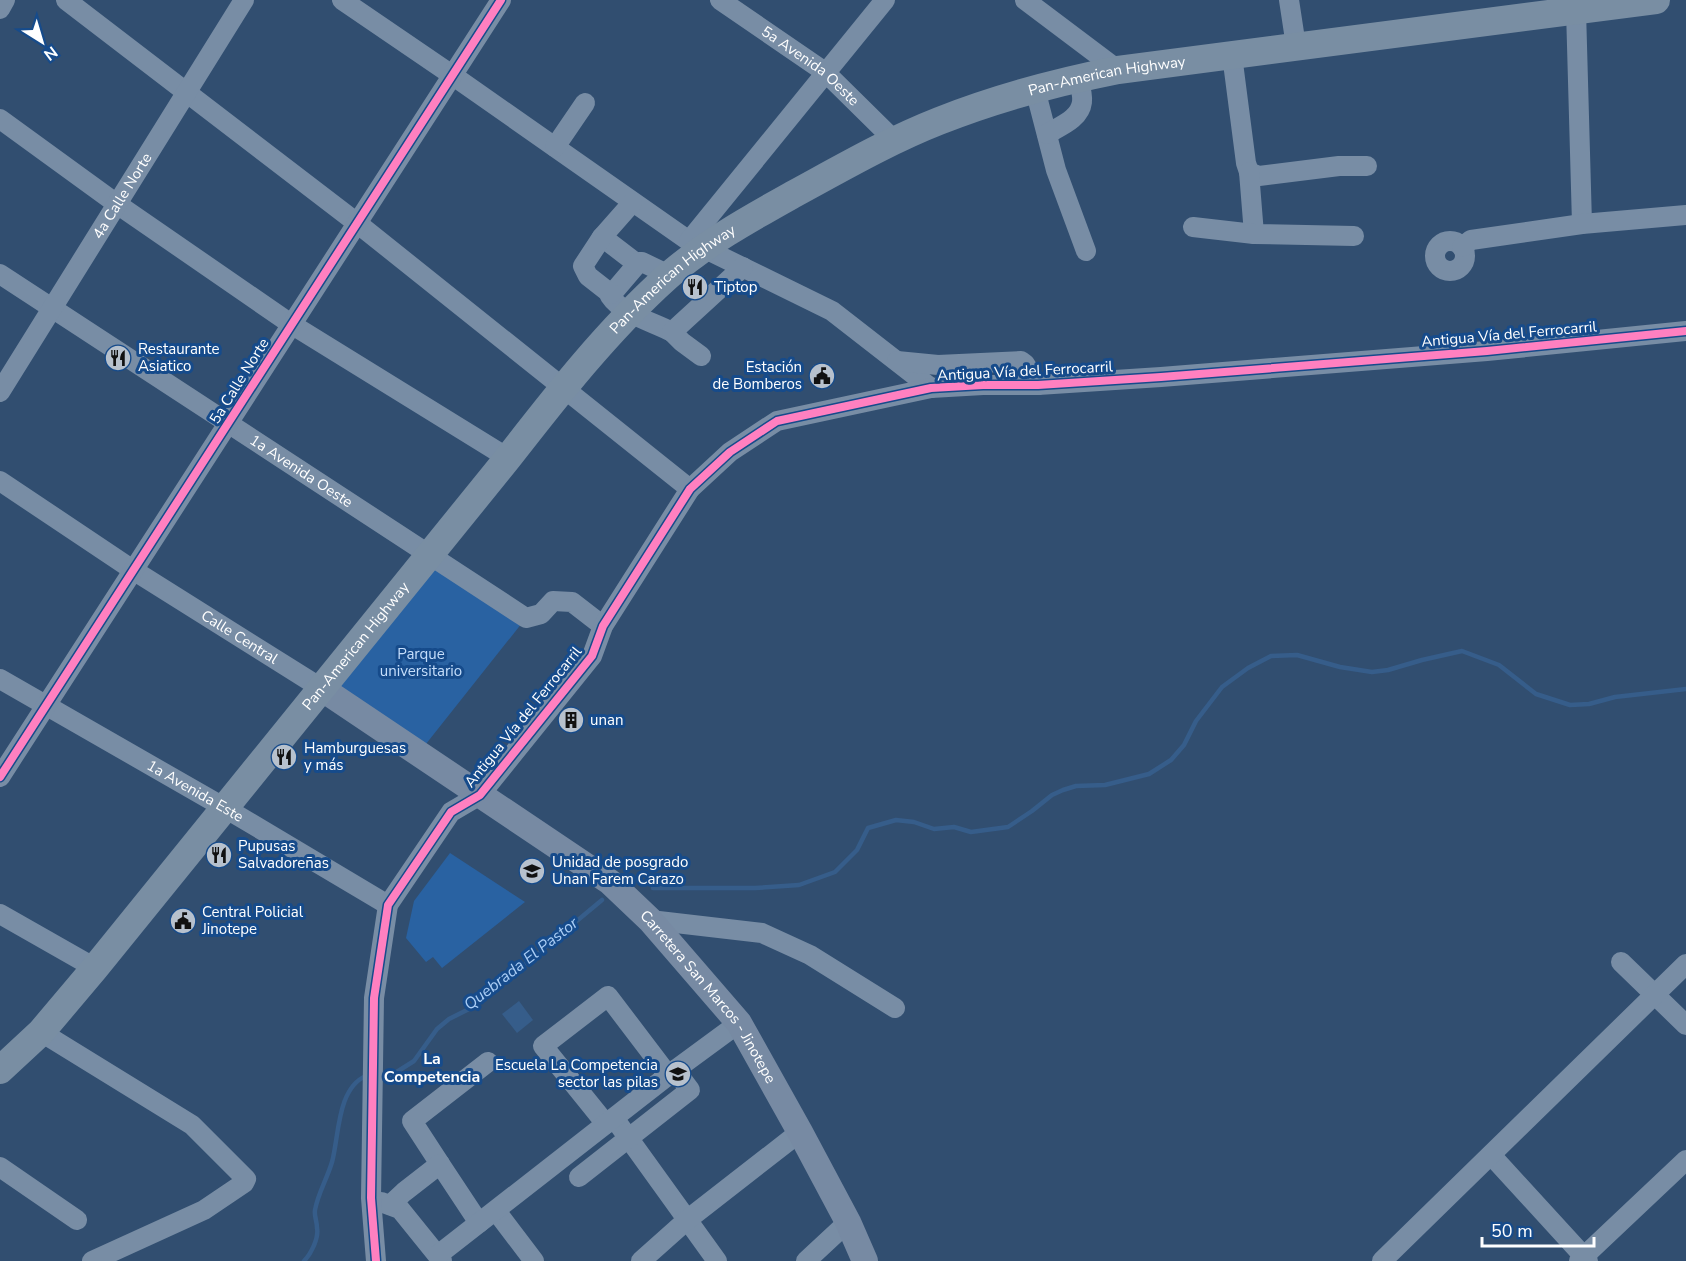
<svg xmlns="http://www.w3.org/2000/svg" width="1686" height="1261" viewBox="0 0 1686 1261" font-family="'Nunito Sans',sans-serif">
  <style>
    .green { fill: #2962a2 }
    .water { fill: #365d8a }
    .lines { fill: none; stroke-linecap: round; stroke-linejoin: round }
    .stream { stroke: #365d8a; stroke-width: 4.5 }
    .minor { stroke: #788da5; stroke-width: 20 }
    .major { stroke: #778aa3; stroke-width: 26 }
    .highway { stroke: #798ea3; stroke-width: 28 }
    .cycleway-casing { stroke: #164b8b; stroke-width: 11 }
    .cycleway { stroke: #ff80c0; stroke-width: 8 }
    .labels { text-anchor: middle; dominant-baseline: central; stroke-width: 6; stroke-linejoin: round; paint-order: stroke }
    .street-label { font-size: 15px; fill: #fff; stroke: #164b8b }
    .poi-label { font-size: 15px; fill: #fff; stroke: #164b8b; text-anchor: start }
    .park-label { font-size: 15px; fill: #c5defb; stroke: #164b8b }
    .water-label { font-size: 16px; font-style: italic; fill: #abcef6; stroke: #164b8b }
    .neighbourhood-label { font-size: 16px; font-weight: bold; fill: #fff; stroke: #164b8b }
  </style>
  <rect width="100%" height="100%" fill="#314e70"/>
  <path class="green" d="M432 566 522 623 422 749 330 685Z
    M450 853 525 902 442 968 433 957 426 962 406 938 414 901Z"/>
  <path class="water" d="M519 1001 533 1020 517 1033 502 1014Z"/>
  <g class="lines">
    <path class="stream" d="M653 888H755L799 885 835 872 857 850 868 828 896 820 914 822 934 829 954 827 971 832 1008 827 1032 811 1052 795 1063 790 1076 786 1105 785 1149 774 1171 760 1184 745 1196 721 1222 687 1248 668 1271 656 1297 655 1340 667 1372 672 1388 670 1422 660 1462 651 1499 665 1536 694 1570 705 1589 704 1615 697 1686 689
      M388 1075 395 1073 414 1061 437 1029 449 1019 469 1009 484 998 602 900
      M304 1261C311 1254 319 1238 317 1228 317 1221 314 1216 315 1210 318 1193 327 1179 332 1162 339 1137 337 1088 366 1076"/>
    <g class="minor">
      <path d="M66 0 357 223 690 489"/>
      <path d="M342 0 452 75 689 241 832 311 931 388"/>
      <path id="s1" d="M720 0 825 72 895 141"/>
      <path d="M1025 0 1118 70"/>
      <path d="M1289 0 1296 46"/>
      <path d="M0 9 5 0"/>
      <path d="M1576 10 1582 224"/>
      <path d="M1232 55 1246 163 1249 172 1259 176 1339 166H1367"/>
      <path d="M1035 89 1056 170 1086 251"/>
      <path d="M0 119 117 204 291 324 508 458"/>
      <path d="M1047 134C1060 126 1080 119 1082 102 1083 95 1080 85 1078 78"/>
      <path d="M555 147 585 103"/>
      <path d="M1249 172 1254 234"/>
      <path d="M1193 227 1254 234 1354 236"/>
      <path d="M602 237 636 263"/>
      <path d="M689 241 885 0"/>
      <circle cx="1450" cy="256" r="15"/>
      <path d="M1462 247 1471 240 1582 224 1686 215"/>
      <path id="s2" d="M0 274 526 618 541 614 553 601 572 602 603 626"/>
      <path d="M669 275 642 262H639L610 296C622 314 653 322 672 332"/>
      <path d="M611 294 588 276 583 266 602 237 632 203"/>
      <path d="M701 356 682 342 672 332 743 267"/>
      <path d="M897 361 938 365 1021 361 1025 364 1038 385"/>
      <path id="s3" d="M0 392 244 0"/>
      <path id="s4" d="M0 481 133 570 321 688"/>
      <path id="s5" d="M0 679 225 808 388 905"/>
      <path d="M0 777 501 0"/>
      <path d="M0 914 95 968"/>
      <path d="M650 920 762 933 810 955 895 1008"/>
      <path d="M1621 962 1686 1025"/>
      <path d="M41 1032 192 1125 246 1179 244 1183 204 1210 92 1261"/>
      <path d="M614 1118 717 1261"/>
      <path d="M606 1124 543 1046 608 996 668 1075"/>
      <path d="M1491 1155 1588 1261"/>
      <path d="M440 1164 412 1121 488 1062"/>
      <path d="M0 1167 77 1220"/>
      <path d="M579 1177 690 1090 675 1070"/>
      <path d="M381 1202 400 1209 442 1261"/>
      <path d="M390 1205 404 1192 440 1164 479 1223"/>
      <path d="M496 1211 534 1261"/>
      <path d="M438 1255 675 1070 739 1023"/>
      <path d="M376 1261 371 1198 374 998 388 905 451 812 480 795 592 656 603 626 690 489 730 452 777 421 931 388 983 385H1038L1161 377 1487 351 1686 331"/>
      <path d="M641 1261 687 1220 800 1132"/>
      <path d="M806 1261 848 1222"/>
      <path d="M1382 1261 1686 964"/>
      <path d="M1579 1261 1686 1160"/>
    </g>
    <path class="major" id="s6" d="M321 688 610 882 650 920 739 1023 800 1132 848 1222 865 1261"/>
    <path class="highway" id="s7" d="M0 1070 41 1032 95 968 508 458C557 395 607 331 667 277 704 244 749 219 792 195 840 169 888 141 939 121 997 98 1057 82 1118 70L1656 0"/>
    <g class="cycleway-casing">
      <path id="cycleway" d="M0 777 501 0
        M376 1261 371 1198 374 998 388 905 451 812 480 795 592 656 603 626 690 489 730 452 777 421 931 388 983 385H1038L1161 377 1487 351 1686 331"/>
    </g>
    <use href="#cycleway" class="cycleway"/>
  </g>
  <defs>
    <g id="restaurant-disc" transform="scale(1.35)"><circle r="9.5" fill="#b7c1cd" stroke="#164b8b"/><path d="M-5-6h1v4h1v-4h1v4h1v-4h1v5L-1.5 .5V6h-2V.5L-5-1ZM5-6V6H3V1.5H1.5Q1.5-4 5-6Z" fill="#111"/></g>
    <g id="civic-disc" transform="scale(1.35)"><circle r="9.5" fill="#b7c1cd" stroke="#164b8b"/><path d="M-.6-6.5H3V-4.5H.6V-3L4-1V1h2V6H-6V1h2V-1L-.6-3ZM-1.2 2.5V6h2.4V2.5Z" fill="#111"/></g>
    <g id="building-disc" transform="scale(1.35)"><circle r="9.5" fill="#b7c1cd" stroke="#164b8b"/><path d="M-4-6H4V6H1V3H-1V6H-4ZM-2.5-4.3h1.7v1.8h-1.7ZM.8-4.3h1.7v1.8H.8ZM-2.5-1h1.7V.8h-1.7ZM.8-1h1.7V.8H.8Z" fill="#111"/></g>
    <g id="university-disc" transform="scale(1.35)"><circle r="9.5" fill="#b7c1cd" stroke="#164b8b"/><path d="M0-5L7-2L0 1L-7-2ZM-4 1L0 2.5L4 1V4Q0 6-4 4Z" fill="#111"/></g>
    <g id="school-disc" transform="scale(1.35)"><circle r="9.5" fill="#b7c1cd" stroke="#164b8b"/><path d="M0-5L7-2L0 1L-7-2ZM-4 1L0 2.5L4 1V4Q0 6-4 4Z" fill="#111"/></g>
  </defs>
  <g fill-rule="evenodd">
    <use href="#restaurant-disc" x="695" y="287"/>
    <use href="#restaurant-disc" x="118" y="358"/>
    <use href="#civic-disc" x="822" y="376"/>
    <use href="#building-disc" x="571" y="720"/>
    <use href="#restaurant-disc" x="284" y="757"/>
    <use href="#restaurant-disc" x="219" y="855"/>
    <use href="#university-disc" x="532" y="871"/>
    <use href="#civic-disc" x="183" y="921"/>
    <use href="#school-disc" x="678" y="1074"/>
  </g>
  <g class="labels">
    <g class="street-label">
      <text stroke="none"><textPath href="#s1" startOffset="112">5a Avenida Oeste</textPath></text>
      <text stroke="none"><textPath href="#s7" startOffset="1526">Pan-American Highway</textPath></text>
      <text stroke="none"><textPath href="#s3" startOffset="231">4a Calle Norte</textPath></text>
      <text stroke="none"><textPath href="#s7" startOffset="1040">Pan-American Highway</textPath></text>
      <text transform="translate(1509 334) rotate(-5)">Antigua Vía del Ferrocarril</text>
      <text transform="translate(1025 371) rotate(-3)">Antigua Vía del Ferrocarril</text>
      <text transform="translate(239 381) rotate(-58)">5a Calle Norte</text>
      <text stroke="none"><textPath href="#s2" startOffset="360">1a Avenida Oeste</textPath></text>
      <text stroke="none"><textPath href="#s4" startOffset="286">Calle Central</textPath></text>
      <text stroke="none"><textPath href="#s7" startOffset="554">Pan-American Highway</textPath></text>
      <text transform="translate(523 717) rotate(-51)">Antigua Vía del Ferrocarril</text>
      <text stroke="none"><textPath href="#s5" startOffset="225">1a Avenida Este</textPath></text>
      <text stroke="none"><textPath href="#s6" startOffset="500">Carretera San Marcos - Jinotepe</textPath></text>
    </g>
    <g class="poi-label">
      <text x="714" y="287">Tiptop</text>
      <text x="138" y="349">Restaurante<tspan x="138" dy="17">Asiatico</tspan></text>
      <text x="802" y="367" text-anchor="end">Estación<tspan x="802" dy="17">de Bomberos</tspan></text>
      <text x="590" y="720">unan</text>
      <text x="304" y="748">Hamburguesas<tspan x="304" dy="17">y más</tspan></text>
      <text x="238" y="846">Pupusas<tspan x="238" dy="17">Salvadoreñas</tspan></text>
      <text x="552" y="862">Unidad de posgrado<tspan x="552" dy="17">Unan Farem Carazo</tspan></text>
      <text x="202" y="912">Central Policial<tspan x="202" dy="17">Jinotepe</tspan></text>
      <text x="658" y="1065" text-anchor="end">Escuela La Competencia<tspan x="658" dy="17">sector las pilas</tspan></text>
    </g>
    <g class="park-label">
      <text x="421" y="654">Parque<tspan x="421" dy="17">universitario</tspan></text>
    </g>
    <g class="water-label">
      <text transform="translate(521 964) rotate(-38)">Quebrada El Pastor</text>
    </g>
    <g class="neighbourhood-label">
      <text x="432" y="1059">La<tspan x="432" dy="18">Competencia</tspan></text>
    </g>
  </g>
  <g transform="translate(42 42) rotate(143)" stroke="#164b8b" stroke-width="4.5" paint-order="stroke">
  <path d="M0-4.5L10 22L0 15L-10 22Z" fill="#ffffff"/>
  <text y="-9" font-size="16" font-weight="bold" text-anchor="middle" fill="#ffffff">N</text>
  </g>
  <path d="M1482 1237v9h112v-9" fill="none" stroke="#ffffff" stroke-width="3"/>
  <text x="1491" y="1237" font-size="18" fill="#ffffff" stroke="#164b8b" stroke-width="4.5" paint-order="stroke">50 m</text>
</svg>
